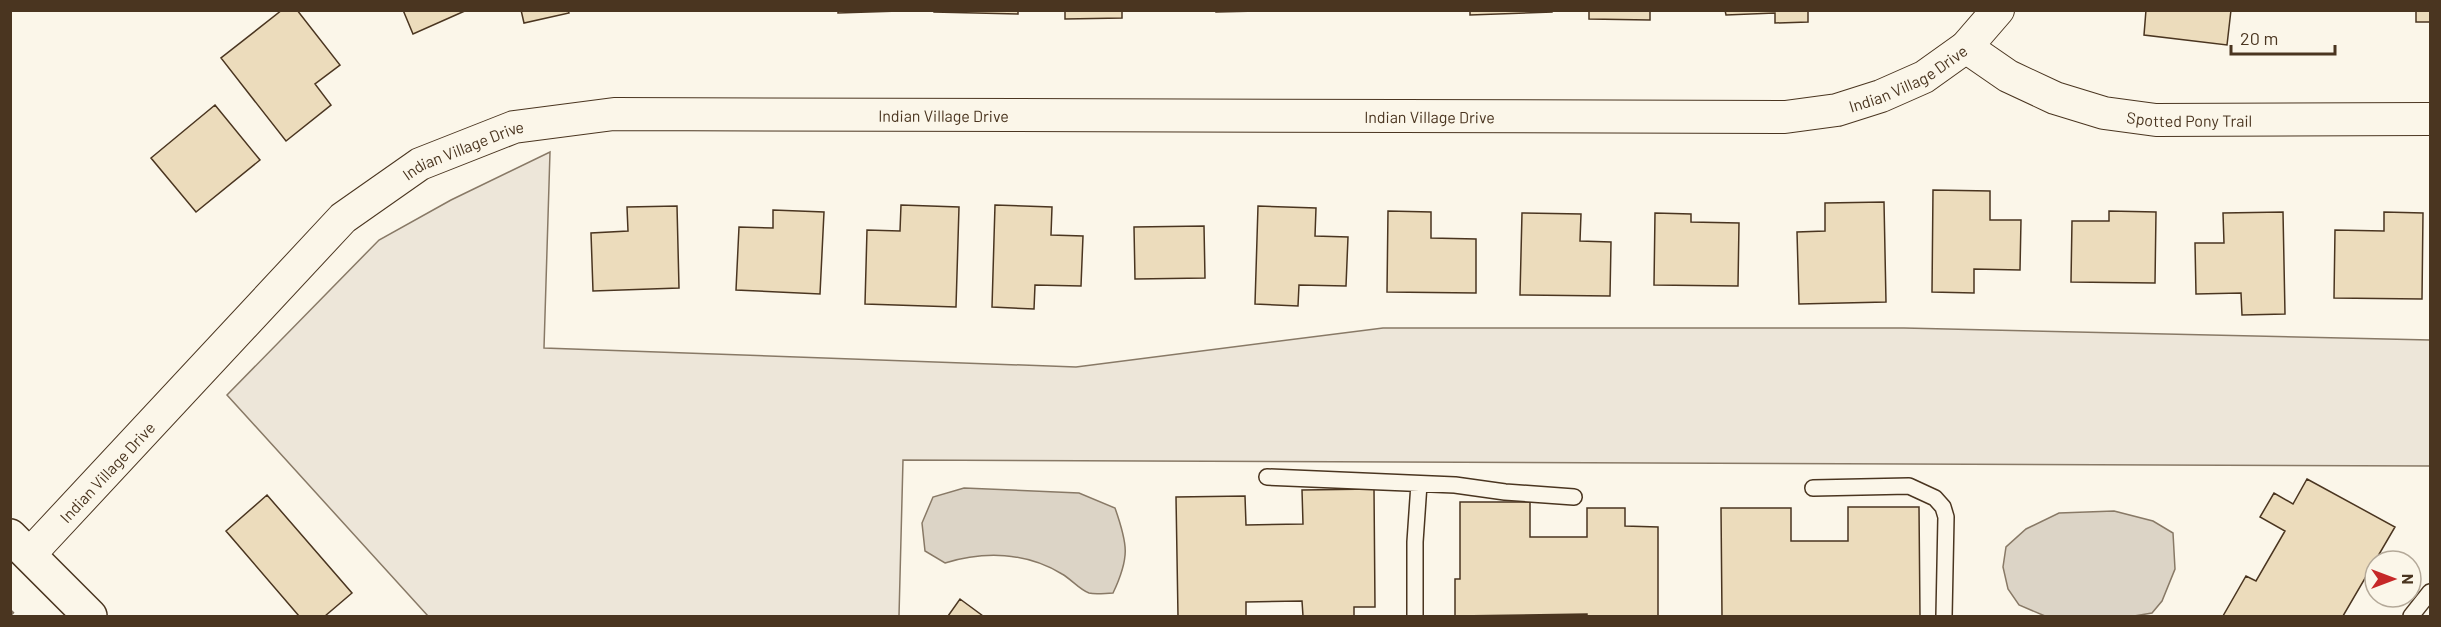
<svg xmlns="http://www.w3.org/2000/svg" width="2441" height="627" viewBox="0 0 2441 627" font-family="Barlow,sans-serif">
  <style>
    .green { fill: #ede6d9; stroke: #887966; stroke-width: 1.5 }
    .water { fill: #dcd4c6; stroke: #887966; stroke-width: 1.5 }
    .building { fill: #ecdcbc; stroke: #4a3520; stroke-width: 1.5 }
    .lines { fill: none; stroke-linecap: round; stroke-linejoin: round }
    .service-casing { stroke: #4a3520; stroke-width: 18 }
    .minor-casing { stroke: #4a3520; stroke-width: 34 }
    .secondary-casing { stroke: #4a3520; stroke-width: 36 }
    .path { stroke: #7f6f5c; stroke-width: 4; stroke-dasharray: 4.5 3; stroke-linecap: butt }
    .service { stroke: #fbf6e9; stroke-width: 15 }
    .minor { stroke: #fbf6e9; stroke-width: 32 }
    .secondary { stroke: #fbf6e9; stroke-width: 33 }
    .labels { text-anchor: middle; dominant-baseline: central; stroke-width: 4.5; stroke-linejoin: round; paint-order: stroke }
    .street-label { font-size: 16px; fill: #4a3520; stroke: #fbf6e9 }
  </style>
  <rect width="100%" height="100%" fill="#fbf6e9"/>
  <path class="green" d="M550 152 544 348 1076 367 1383 328H1904L2430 340V466L903 460 899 616H428L227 395 379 240 451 200Z"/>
  <path class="water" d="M964 488 1079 493 1115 508C1128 545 1130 557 1113 593 1106 593 1096 595 1089 593 1080 590 1071 579 1062 574 1026 552 984 551 945 563L925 551 922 523 933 497Z
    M2114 511 2153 521 2173 533 2175 569 2162 601 2152 613 2134 616H2045L2019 605 2008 589 2003 567 2006 547 2026 529 2059 513Z"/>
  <path class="building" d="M282 10H297L340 65 315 84 331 105 286 141 221 58Z
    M403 10H467L413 34Z
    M521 10H568L569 13 524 23Z
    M838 10H899V11L838 13Z
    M934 10H1018V14L934 12Z
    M1065 10H1122V18L1065 19Z
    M1216 10H1258V11L1216 12Z
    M1470 10H1552V12L1470 15Z
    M1589 10H1650V20L1589 19Z
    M1725 10H1808V22L1775 23V13L1726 15Z
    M2146 10H2231L2227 45 2144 35Z
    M2416 10H2430V22H2416Z
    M215 105 260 160 196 212 151 158Z
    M1933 190 1990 191V220H2021L2020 270 1974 269V293L1932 292Z
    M1884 202 1886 302 1799 304 1797 232 1825 231V203Z
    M901 205 959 207 956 307 865 304 867 230 900 231Z
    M995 205 1052 207 1051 235 1083 236 1081 286 1035 285 1034 309 992 307Z
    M677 206 679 288 593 291 591 233 628 231 627 207Z
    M1258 206 1316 208 1315 236 1348 237 1346 286 1299 285 1298 306 1255 304Z
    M773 210 824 212 820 294 736 290 739 227 773 228Z
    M1388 211 1431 212V238L1476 239V293L1387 292Z
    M2109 211 2156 212 2155 283 2071 282 2072 221H2109Z
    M2283 212 2285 314 2242 315 2241 293 2196 294 2195 243H2224L2223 213Z
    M2384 212 2423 213 2422 299 2334 298 2335 230 2384 231Z
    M1522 213 1581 214 1580 241 1611 242 1610 296 1520 295Z
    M1655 213 1691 214V222L1739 223 1738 286 1654 285Z
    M1204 226 1205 278 1135 279 1134 227Z
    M2307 479 2395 527 2343 616H2223L2246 576 2256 581 2285 531 2260 517 2274 493 2293 504Z
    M1374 489 1375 607H1354V616H1303L1302 601 1246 602V616H1178L1176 497 1245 496 1246 525 1303 524 1302 490Z
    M267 495 352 593 325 616H299L226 531Z
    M1460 502H1530V537H1587V508H1625V526L1658 527V616H1587V614L1455 616V579H1460Z
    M1848 507H1919L1920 616H1722L1721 508H1791V541H1848Z
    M960 599 983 616H948Z"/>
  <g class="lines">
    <g class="service-casing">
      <path id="service" d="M1267 477 1455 485 1505 492 1574 497
        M1813 488 1909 486 1935 498 1943 507 1946 517 1944 616
        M1415 616V542L1419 484
        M2411 616 2430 592"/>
    </g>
    <g class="minor-casing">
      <g id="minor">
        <path id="s1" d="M1966 47 2008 76 2055 98 2104 113 2156 120 2430 119"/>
        <path id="s2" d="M29 555 343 218 420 164 514 127 614 114 1785 117 1837 110 1881 96 1924 77 1966 47 1998 10"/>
      </g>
    </g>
    <g class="secondary-casing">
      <path id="secondary" d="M10 536 90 616"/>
    </g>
    <path class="path" d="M10 611 15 616"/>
    <use href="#service" class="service"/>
    <use href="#minor" class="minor"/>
    <use href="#secondary" class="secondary"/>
  </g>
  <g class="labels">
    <g class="street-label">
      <text stroke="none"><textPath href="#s2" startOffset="2058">Indian Village Drive</textPath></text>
      <text stroke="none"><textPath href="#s2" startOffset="1086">Indian Village Drive</textPath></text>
      <text stroke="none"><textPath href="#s2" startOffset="1572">Indian Village Drive</textPath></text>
      <text stroke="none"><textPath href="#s1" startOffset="240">Spotted Pony Trail</textPath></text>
      <text stroke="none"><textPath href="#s2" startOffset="600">Indian Village Drive</textPath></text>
      <text stroke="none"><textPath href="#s2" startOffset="114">Indian Village Drive</textPath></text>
    </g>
  </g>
  <rect width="2441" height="627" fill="none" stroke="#4a3520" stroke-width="24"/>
  <g transform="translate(2393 579) rotate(90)"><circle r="28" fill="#fbf6e9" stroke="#b4a999" stroke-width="1.5"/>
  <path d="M0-4.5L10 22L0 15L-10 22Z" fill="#c62828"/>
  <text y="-9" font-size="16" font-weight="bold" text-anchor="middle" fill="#4a3520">N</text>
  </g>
  <path d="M2231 45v9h104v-9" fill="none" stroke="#4a3520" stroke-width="3"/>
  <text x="2240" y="45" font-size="18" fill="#4a3520" stroke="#fbf6e9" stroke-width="4.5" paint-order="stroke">20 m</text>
</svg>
